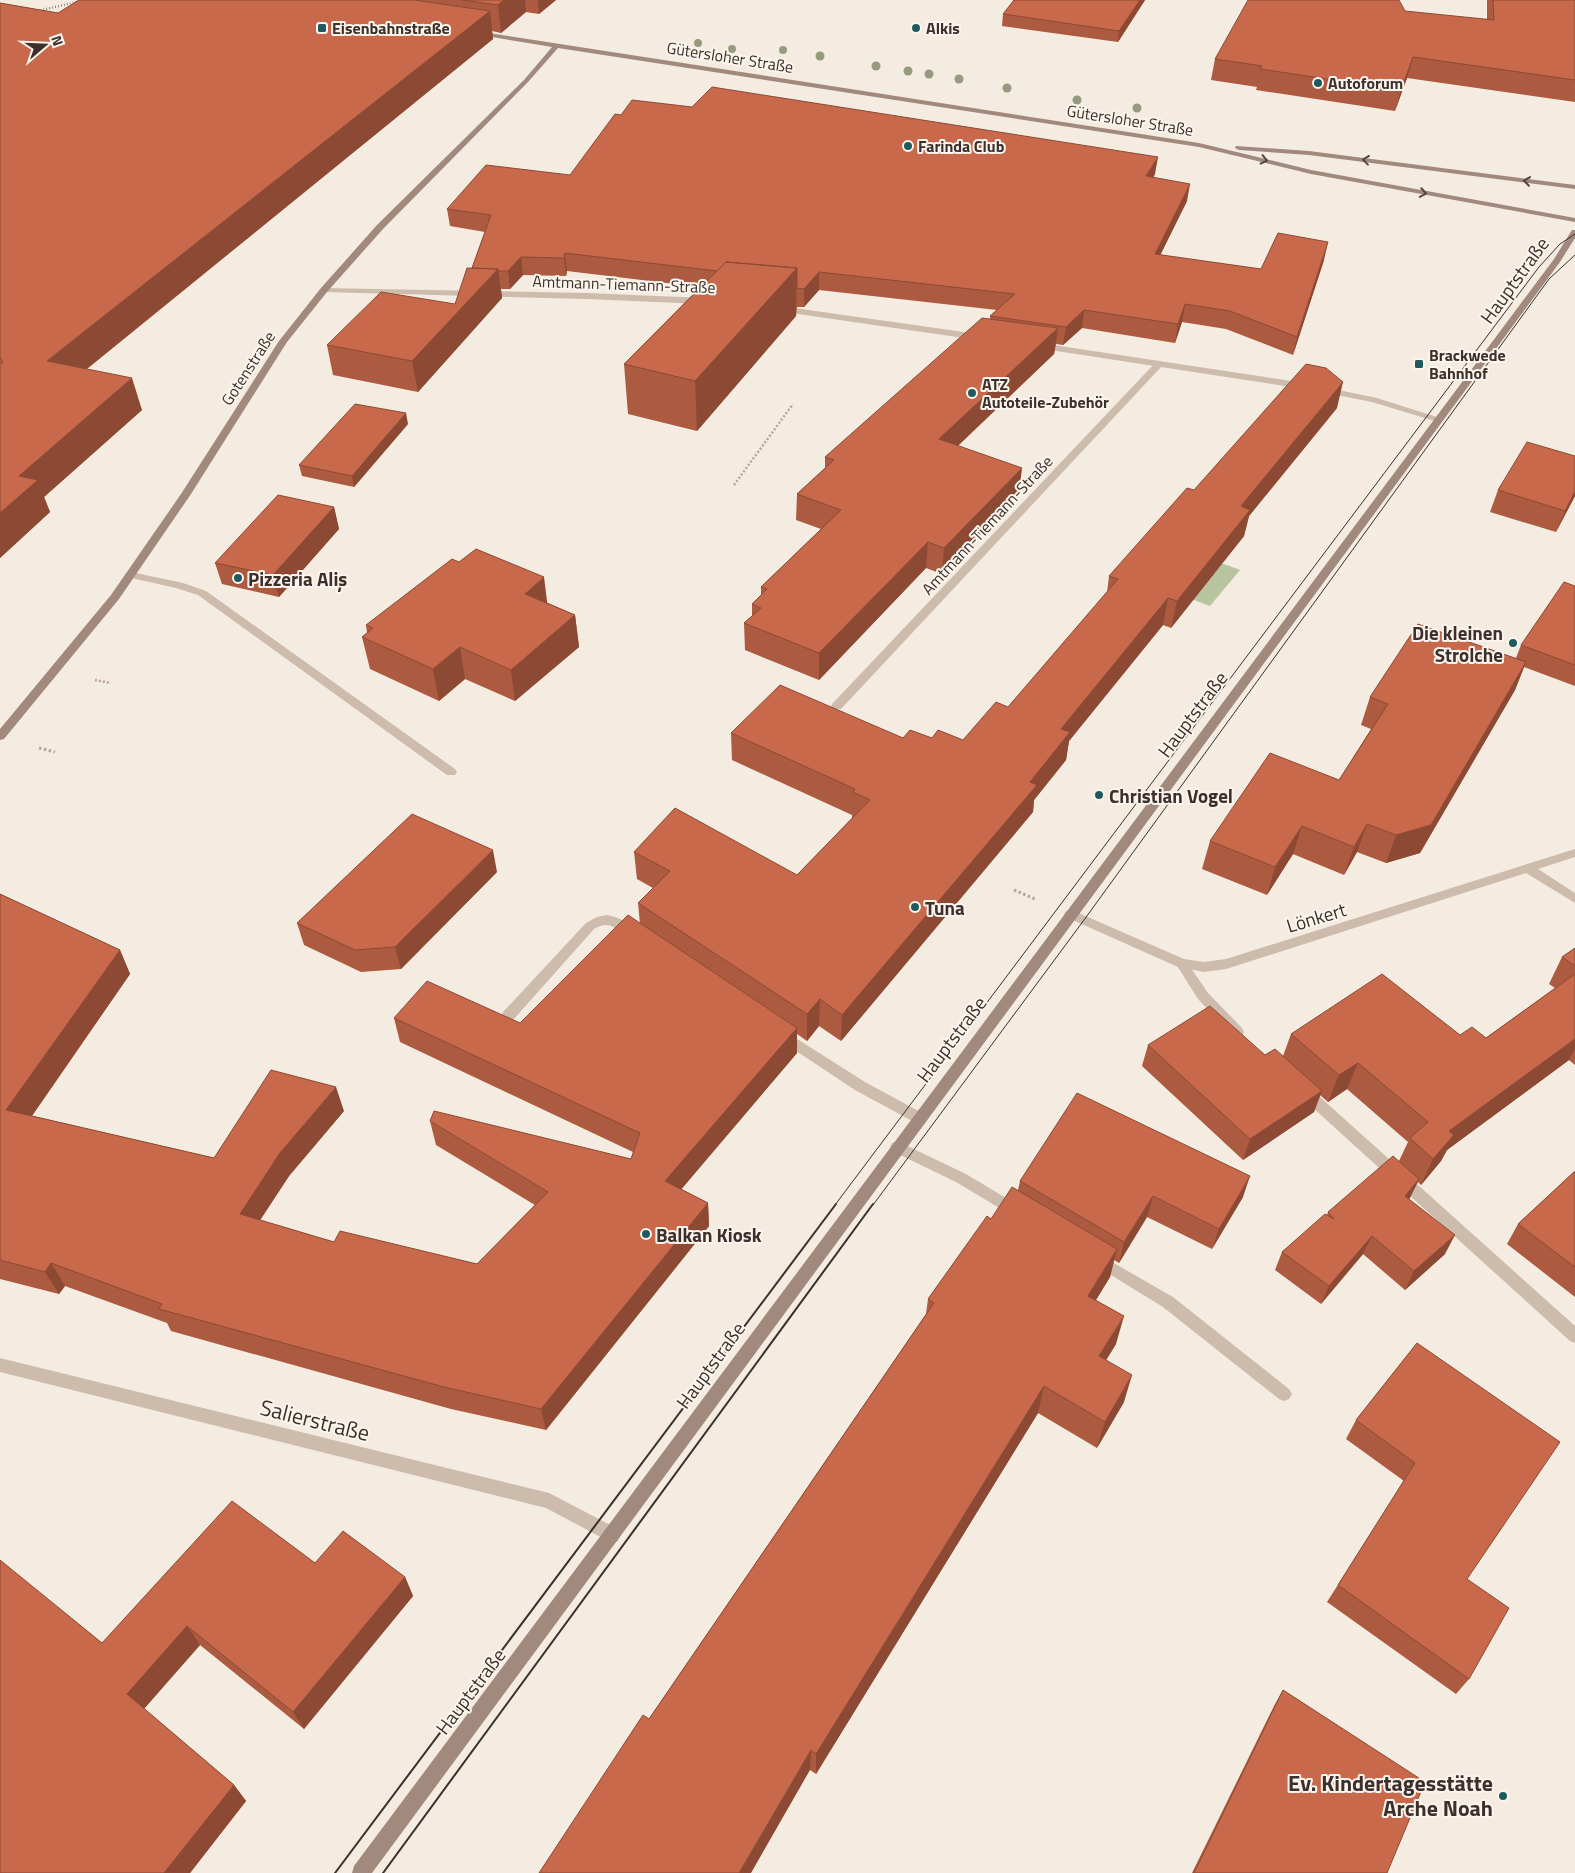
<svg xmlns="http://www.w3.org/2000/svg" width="1575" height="1873" viewBox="0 0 1575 1873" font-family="'Titillium Web',sans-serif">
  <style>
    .green { fill: #b8c4a0 }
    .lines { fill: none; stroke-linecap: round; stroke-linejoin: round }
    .path-far1 { stroke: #b9a596; stroke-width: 2.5; stroke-dasharray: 2 2; stroke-linecap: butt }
    .path { stroke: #b9a596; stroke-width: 3; stroke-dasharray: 2.5 2.5; stroke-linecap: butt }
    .lane { fill: #cdbbac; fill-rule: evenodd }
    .street { fill: #cdbbac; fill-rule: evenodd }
    .secondary { fill: #a18a7d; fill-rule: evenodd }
    .tram-far1 { stroke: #3b302b; stroke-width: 1 }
    .tram { stroke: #3b302b; stroke-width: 2 }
    .rail { stroke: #3b302b; stroke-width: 2.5; stroke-dasharray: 0.5 2.5; stroke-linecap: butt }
    .tree { fill: #969b7f }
    .wall { fill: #ac5a40 }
    .shaded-wall { fill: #8c4a34 }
    .building { fill: #c8694b; stroke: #8c4a34 }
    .oneway { stroke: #544640 }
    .poi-dot { fill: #1f5a5e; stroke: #fbf5ee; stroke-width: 2 }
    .labels { text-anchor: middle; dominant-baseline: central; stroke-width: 4; stroke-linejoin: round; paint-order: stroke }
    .far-poi-label { font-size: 16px; font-weight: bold; fill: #3b302b; stroke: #fbf5ee; text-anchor: start }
    .far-street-label { font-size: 16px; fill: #3b302b; stroke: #fbf5ee }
    .street-label { font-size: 19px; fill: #3b302b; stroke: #fbf5ee }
    .poi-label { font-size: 19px; font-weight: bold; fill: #3b302b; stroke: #fbf5ee; text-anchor: start }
    .near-street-label { font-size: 22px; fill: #3b302b; stroke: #fbf5ee }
    .near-poi-label { font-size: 22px; font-weight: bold; fill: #3b302b; stroke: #fbf5ee; text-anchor: end }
  </style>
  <rect width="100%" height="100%" fill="#f4ebe1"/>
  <path class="green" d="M1156 539 1240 570 1210 606 1125 574Z"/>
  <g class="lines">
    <path class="path-far1" d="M734 485 793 404
      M95 680 111 683"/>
    <path class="path" d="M39 748 55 752
      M1014 890 1037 900"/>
    <path class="lane" d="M1159 361 1162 362V366L841 709H833L831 706 833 703 1156 362Z
      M131 572 183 583 206 591 455 769 457 772 455 775H447L198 595 176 588 127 577 126 575Z
      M607 915C618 917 632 923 638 933L636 936C619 942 616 915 594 929L513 1020H503L501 1016 503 1012 586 923 597 917Z
      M1182 959 1186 961 1208 993 1242 1028 1244 1032 1242 1036H1232L1198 999 1176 964 1178 961Z
      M783 1030 865 1082 924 1114 926 1118 924 1122 919 1124 914 1122 855 1090 778 1039 776 1035 778 1031Z
      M1306 1088 1311 1089 1575 1326V1343L1570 1341 1301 1097 1299 1093 1301 1089Z
      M897 1141 966 1174 1021 1207 1023 1211 1021 1215 1016 1217 1011 1215 956 1182 892 1151 890 1147 892 1143Z
      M1098 1254 1173 1297 1289 1389 1292 1394 1289 1399 1284 1401 1279 1399 1163 1307 1093 1264 1091 1260 1093 1256Z"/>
    <path class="street" d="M321 288 586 293 703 298 707 301 703 304 586 299 324 292 320 290Z
      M780 306 978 334 982 337 978 340 777 311 776 309Z
      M1040 343 1305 383 1309 386 1305 389 1037 348V344Z
      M1324 387 1377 398 1443 419 1438 422 1372 402 1321 392 1320 390Z
      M1575 849V857L1538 869 1575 893V903L1526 873 1226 969 1204 972 1178 967 1066 917 1064 914 1066 911H1074L1184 959 1204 962 1226 959Z
      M0 1358 549 1493 618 1529 620 1535 618 1541 612 1543 546 1508 0 1372Z"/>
    <path class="secondary" d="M476 31 1199 143 1311 170 1575 218V222L1311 174 1199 147 558 48 528 82 383 229 327 292 287 342 191 494 119 599 4 739 0 740V729L111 595 181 494 279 341 321 288 377 225 524 80 552 47 474 34V32Z
      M1236 146 1309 151 1575 185V189L1309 155 1239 150 1235 148Z
      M1572 230H1575V238L1560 262 372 1873H352L354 1866 1554 259Z"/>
    <path class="tram-far1" d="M835 1205 1539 267 1560 244 1575 234
      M873 1205 1084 920 1549 279 1575 255"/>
    <path class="tram" d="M335 1873 836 1204
      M383 1873 873 1204"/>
    <path class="rail" d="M29 13 85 0"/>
  </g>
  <g class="tree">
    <circle cx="698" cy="43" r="4"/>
    <circle cx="732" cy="49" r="4"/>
    <circle cx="783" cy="50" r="4"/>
    <circle cx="820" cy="56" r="4.5"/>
    <circle cx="876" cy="66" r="4.5"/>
    <circle cx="908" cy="71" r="4.5"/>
    <circle cx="929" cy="74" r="4.5"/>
    <circle cx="959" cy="79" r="4.5"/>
    <circle cx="1007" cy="88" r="4.5"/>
    <circle cx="1077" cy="100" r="4.5"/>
    <circle cx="1137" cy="108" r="4.5"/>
  </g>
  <path class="wall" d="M79 0H556L539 14 526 12 501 33 492 31 493 39 87 369 142 410 44 497 50 512 0 558V3L58 13Z
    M1145 0 1118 42 1002 26 1003 14Z
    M1487 0H1575V102L1407 78 1395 111 1256 90 1257 87 1211 80 1215 59 1487 19Z
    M1155 174 1153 178 1187 201 1160 255 1261 269 1324 260 1293 355 1226 329 1182 322 1175 343 1082 328 1063 345 1056 344 1054 354 958 446 1019 494 942 574 926 568 819 680 745 650 744 623 752 616V604L761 595V587L821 529 796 520 797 494 825 468V457L990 319V316L997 310 819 290 804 307H797L796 316 697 431 628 414 624 364 700 287 567 271 566 276 523 275 510 289H501L502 298 418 392 333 375 327 345 455 304 472 268 485 232 450 226 447 209 570 175Z
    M1337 408 1249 516 1244 536 1171 628 1163 625 1069 741 1066 760 1034 800 1033 812 841 1041 819 1026 807 1041 797 1034V1053L681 1189 708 1203 709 1226 546 1430 451 1409 171 1331 167 1323 65 1286 59 1294 0 1279V894L120 950 130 974 32 1116 214 1158 344 1111 289 1176 260 1220 334 1242 477 1264 535 1205 436 1145 430 1121 631 1159 633 1152 400 1042 394 1018 520 1023 640 924 638 903 653 888 637 879 634 852 797 875 852 818V815L732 760 731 733 903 738H932L963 740 1008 707 1107 593 1109 576 1194 490Z
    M408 424 354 487 302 476 299 465Z
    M1575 456V496L1556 532 1490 512 1498 490Z
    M334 507 339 529 279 597 222 584 215 563Z
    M1575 586V686L1524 667 1515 690 1420 853 1386 863 1357 852 1344 875 1293 854 1267 895 1202 869 1210 841 1339 780 1371 729 1361 725 1370 697 1516 658 1521 645Z
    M548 603 575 615 579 647 515 701 465 679 439 701 370 669 362 637 367 633 366 625Z
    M497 872 401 969 361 972 304 945 297 923Z
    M1575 948V1065L1569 1060 1447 1150 1441 1161 1421 1185 1418 1182 1409 1199 1445 1254 1405 1290 1363 1254 1321 1304 1275 1270 1282 1252 1327 1215 1328 1212 1399 1161 1408 1142 1347 1089 1328 1102 1320 1095 1314 1112 1243 1160 1142 1066 1148 1045 1265 1055 1283 1056 1291 1034 1460 1035 1486 1038 1555 988 1549 984 1562 957Z
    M1575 1171V1297L1507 1244 1518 1224Z
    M1020 1181 1243 1197 1212 1249 1147 1217 1119 1263 1114 1260 1110 1277 1096 1300 1116 1344 1106 1360 1124 1402 1097 1448 1038 1413 816 1774 810 1770 649 1719 926 1314 928 1299 991 1219 1018 1190Z
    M1417 1343 1467 1579 1469 1679 1456 1694 1327 1602 1404 1481 1346 1439 1356 1420Z
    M315 1563 405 1577 413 1596 304 1729 200 1645 144 1709 234 1785 246 1801 190 1873H0L102 1643Z
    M1283 1690 1387 1873H1192L1274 1706Z"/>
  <path class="shaded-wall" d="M504 0H525L526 12 501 33 498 5Z
    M538 0H556L539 14Z
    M1140 0H1145L1118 42 1119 31Z
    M490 11 493 39 58 392 47 361Z
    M1413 57 1407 78 1395 111 1401 90Z
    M1158 157 1155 174 1143 194 1146 176Z
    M1190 184 1187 201 1152 272 1155 254Z
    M1328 242 1324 260 1293 355 1297 337Z
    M565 253 567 271 566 276 564 258Z
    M521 257 523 275 510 289 508 271Z
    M797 268 796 316 697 431 695 381Z
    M498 269 502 298 418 392 412 361Z
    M819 272V290L804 307V289Z
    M1185 304 1182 322 1175 343 1178 324Z
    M1084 310 1082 328 1063 345 1066 327Z
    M1058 328 1054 354 937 465 939 439Z
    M132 378 142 410 44 497 50 512 0 558V513L19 476Z
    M1343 382 1337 408 1249 516 1244 536 1171 628 1177 601 1241 506Z
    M406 413 408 424 354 487 352 476Z
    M1022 468 1019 494 942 574 944 548Z
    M1575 491V496L1556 532 1565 511Z
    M334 507 339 529 279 597 273 575Z
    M928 542 926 568 819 680V653Z
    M544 577 548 609 525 594Z
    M1168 598 1163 625 1069 741 1066 760 1034 800 1033 812 841 1041 842 1015 1030 782 1061 729Z
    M575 615 579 647 515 701 511 670Z
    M460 647 465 679 439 701 433 669Z
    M1526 662 1515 690 1420 853 1386 863 1396 835Z
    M1367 824 1357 852 1344 875 1354 847Z
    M1302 826 1293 854 1267 895 1275 867Z
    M493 850 497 872 401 969 395 947Z
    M120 950 130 974 20 1133 6 1110Z
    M820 999 819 1026 807 1041V1014Z
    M797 1028V1053L668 1205 665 1181Z
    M1575 1039V1048L1569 1060 1447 1150 1441 1161 1421 1185 1433 1159 1449 1131Z
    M1358 1063 1347 1089 1328 1102 1339 1075Z
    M336 1087 344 1111 289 1176 249 1237 240 1214 280 1153Z
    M1322 1091 1314 1112 1243 1160 1250 1139Z
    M1250 1176 1243 1197 1212 1249 1219 1229Z
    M1419 1179 1410 1198 1396 1215 1405 1196Z
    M1153 1196 1147 1217 1119 1263 1124 1242Z
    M708 1203 709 1226 546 1430 541 1409Z
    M1455 1235 1445 1254 1405 1290 1414 1271Z
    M1372 1236 1363 1254 1321 1304 1329 1286Z
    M1117 1249 1110 1277 1081 1324 1088 1296Z
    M51 1263 65 1286 59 1294 45 1272Z
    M1124 1316 1116 1344 1092 1383 1099 1356Z
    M1132 1375 1124 1402 1097 1448 1105 1422Z
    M1044 1386 1038 1413 816 1774V1754Z
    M405 1577 413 1596 304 1729 293 1712Z
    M187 1626 200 1645 141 1712 127 1694Z
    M811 1750 810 1770 751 1873H739Z
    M234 1785 246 1801 190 1873H164Z"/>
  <path class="building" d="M79 0H414L490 11 47 361 132 378 19 476 38 480 0 513V364L3 362 0 358V3L58 13Z
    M462 0H504L498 5Z
    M1014 0H1140L1119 31 1003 14Z
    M1248 0H1399L1405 11 1494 20 1493 0H1575V80L1413 57 1401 90 1260 69 1262 66 1215 59Z
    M712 87 1158 157 1146 176 1190 184 1155 254 1261 269 1278 233 1328 242 1297 337 1230 311 1185 304 1178 324 1084 310 1066 327 990 316 1015 294 819 272 804 289 797 288V268L726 262 717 271 565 253 564 258 521 257 508 271H498V269L472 268 491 215 447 209 486 165 570 175 615 114 621 115 632 100 692 107Z
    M726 262 797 268 695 381 624 364Z
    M467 268 498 269 412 361 327 345 381 292 455 304Z
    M982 318 1058 328 939 439 1022 468 944 548 928 542 819 653 744 623 761 608 752 604 767 589 761 587 841 510 797 494 834 460 825 457Z
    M1306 364 1326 368 1343 382 1241 506 1250 510 1177 601 1168 598 1061 729 1070 732 1030 782 1037 785 842 1015 820 999 807 1014 638 903 670 871 634 852 675 808 797 875 870 800 853 792 855 789 731 733 780 685 903 738 910 730 932 738 938 730 963 740 996 702 1008 707 1118 579 1109 576 1187 488 1194 490Z
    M355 404 406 413 352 476 299 465Z
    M1527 442 1575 456V491L1565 511 1498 490Z
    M278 495 334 507 273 575 215 563Z
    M476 549 544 577 525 594 575 615 511 670 460 647 433 669 362 637 373 628 366 625 452 559 459 562Z
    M1564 582 1575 586V665L1521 645Z
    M1418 624 1526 662 1431 825 1396 835 1367 824 1354 847 1302 826 1275 867 1210 841 1270 753 1339 780 1388 704 1370 697Z
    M412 814 493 850 395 947 355 950 297 923Z
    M0 894 120 950 6 1110 214 1158 271 1070 336 1087 280 1153 240 1214 334 1242 340 1231 477 1264 548 1192 430 1121 434 1111 631 1159 640 1133 394 1018 427 981 520 1023 628 915 797 1028 665 1181 708 1203 541 1409 444 1387 159 1309 162 1304 51 1263 45 1272 0 1260Z
    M1575 948V966L1562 957Z
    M1382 974 1460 1035 1472 1027 1486 1038 1575 974V1039L1449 1131 1454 1135 1433 1159 1410 1138 1428 1122 1358 1063 1339 1075 1291 1034Z
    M1210 1006 1265 1055 1275 1049 1322 1091 1250 1139 1148 1045Z
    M1077 1093 1250 1176 1219 1229 1153 1196 1124 1242 1020 1181Z
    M1393 1156 1419 1179 1405 1196 1455 1235 1414 1271 1372 1236 1329 1286 1282 1252 1325 1214 1334 1219 1328 1212Z
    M1575 1171V1267L1518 1224Z
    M1012 1187 1117 1249 1088 1296 1124 1316 1099 1356 1132 1375 1105 1422 1044 1386 816 1754 811 1750 739 1873H539L643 1715 649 1719 934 1303 928 1299 987 1216 991 1219Z
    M1417 1343 1560 1442 1467 1579 1509 1608 1469 1679 1338 1585 1415 1463 1356 1420Z
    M232 1501 315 1563 343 1531 405 1577 293 1712 187 1626 127 1694 234 1785 164 1873H0V1560L102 1643Z
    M1283 1690 1425 1782 1387 1873H1194Z"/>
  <defs><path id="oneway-chevron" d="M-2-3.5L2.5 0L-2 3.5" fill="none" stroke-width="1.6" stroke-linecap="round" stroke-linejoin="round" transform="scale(1.25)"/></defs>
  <g class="oneway">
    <use href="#oneway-chevron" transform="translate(1264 160) rotate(13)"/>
    <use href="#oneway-chevron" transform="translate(1366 160) rotate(-173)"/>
    <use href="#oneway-chevron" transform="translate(1527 181) rotate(-172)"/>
    <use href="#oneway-chevron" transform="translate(1423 193) rotate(10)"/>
  </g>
  <g class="poi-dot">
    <rect x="317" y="23" width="10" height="10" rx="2.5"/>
    <circle cx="916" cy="28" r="5"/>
    <circle cx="1318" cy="83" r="5"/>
    <circle cx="908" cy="146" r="5"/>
    <rect x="1414" y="359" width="10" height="10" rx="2.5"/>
    <circle cx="972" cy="393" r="5"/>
    <circle cx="238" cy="578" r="5"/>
    <circle cx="1513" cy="643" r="5"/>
    <circle cx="1099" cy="795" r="5"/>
    <circle cx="915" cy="907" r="5"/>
    <circle cx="646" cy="1234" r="5"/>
    <circle cx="1503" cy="1796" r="5"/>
  </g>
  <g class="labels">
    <g class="far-poi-label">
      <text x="332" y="28">Eisenbahnstraße</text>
      <text x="926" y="28">Alkis</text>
      <text x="1328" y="83">Autoforum</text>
      <text x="918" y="146">Farinda Club</text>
      <text x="1429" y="355">Brackwede<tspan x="1429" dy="18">Bahnhof</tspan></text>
      <text x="982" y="384">ATZ<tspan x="982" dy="18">Autoteile-Zubehör</tspan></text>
    </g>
    <g class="far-street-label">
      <text transform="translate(730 57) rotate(9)">Gütersloher Straße</text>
      <text transform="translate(1130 120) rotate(9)">Gütersloher Straße</text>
      <text transform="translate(624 284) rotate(2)">Amtmann-Tiemann-Straße</text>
      <text transform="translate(248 368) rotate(-57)">Gotenstraße</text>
      <text transform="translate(987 525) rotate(-47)">Amtmann-Tiemann-Straße</text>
    </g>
    <g class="street-label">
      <text transform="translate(1514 280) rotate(-54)">Hauptstraße</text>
      <text transform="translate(1192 714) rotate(-53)">Hauptstraße</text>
      <text transform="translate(1316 917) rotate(-17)">Lönkert</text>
      <text transform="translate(951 1039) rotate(-53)">Hauptstraße</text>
      <text transform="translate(710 1365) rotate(-54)">Hauptstraße</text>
      <text transform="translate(470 1691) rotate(-53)">Hauptstraße</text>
    </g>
    <g class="poi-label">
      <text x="248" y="578">Pizzeria Aliş</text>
      <text x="1503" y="632" text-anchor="end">Die kleinen<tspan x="1503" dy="22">Strolche</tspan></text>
      <text x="1109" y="795">Christian Vogel</text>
      <text x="925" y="907">Tuna</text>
      <text x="656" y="1234">Balkan Kiosk</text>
    </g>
    <g class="near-street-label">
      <text transform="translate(315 1420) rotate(14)">Salierstraße</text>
    </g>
    <g class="near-poi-label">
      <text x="1493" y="1783">Ev. Kindertagesstätte<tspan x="1493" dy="25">Arche Noah</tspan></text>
    </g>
  </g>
  <g transform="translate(45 45) rotate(71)" stroke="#fbf5ee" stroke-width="4" paint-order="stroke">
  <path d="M0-4L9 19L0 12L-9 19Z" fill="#3b302b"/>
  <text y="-8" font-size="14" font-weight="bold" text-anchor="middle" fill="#3b302b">N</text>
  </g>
</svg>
